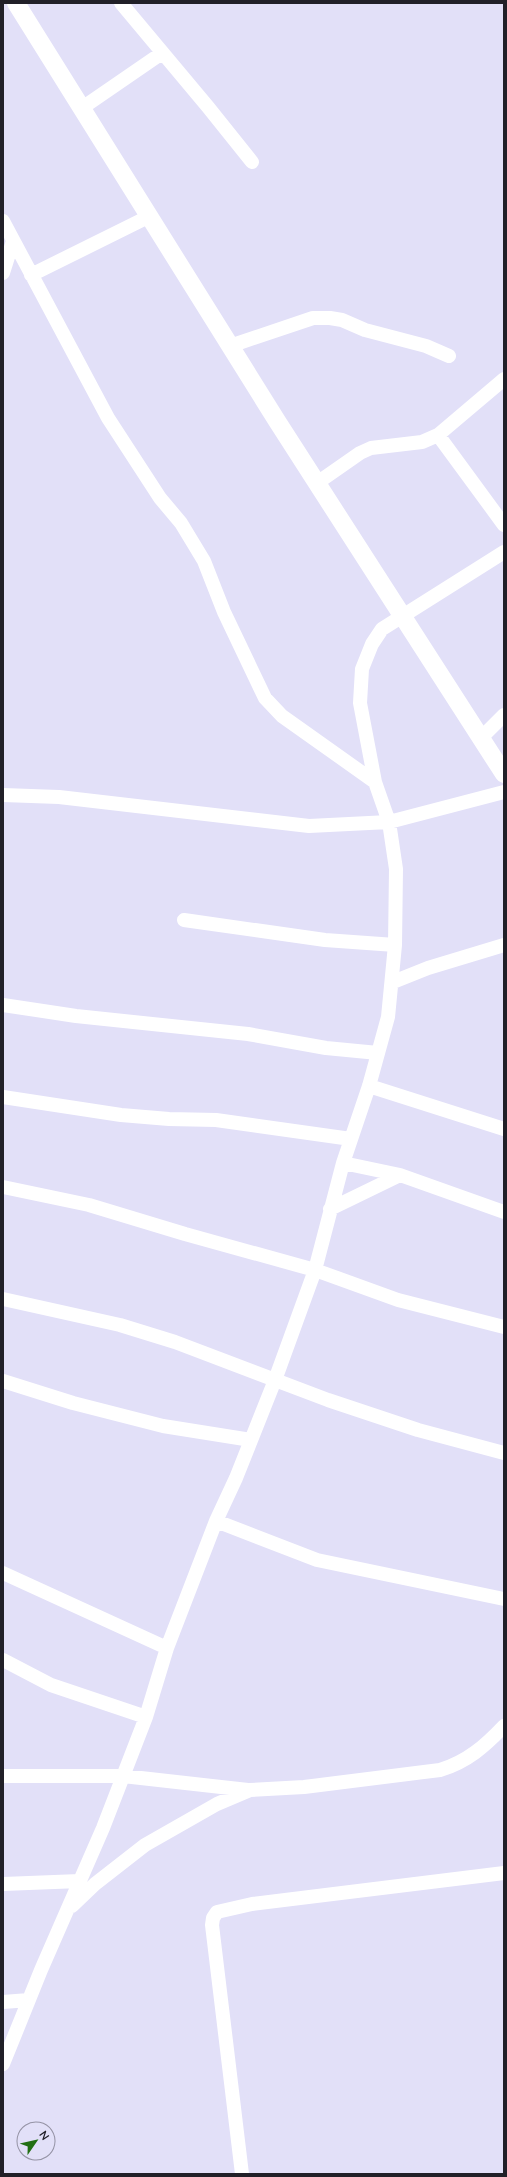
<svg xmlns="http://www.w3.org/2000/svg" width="507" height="2177" viewBox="0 0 507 2177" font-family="'Nunito Sans',sans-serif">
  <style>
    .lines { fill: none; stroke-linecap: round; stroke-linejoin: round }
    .minor { stroke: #fff; stroke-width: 14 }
    .tertiary { stroke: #fff; stroke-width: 18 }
  </style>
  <rect width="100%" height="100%" fill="#e2e0f8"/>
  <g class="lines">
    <path class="minor" d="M121 3 208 107 252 162
      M82 108 162 53
      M3 221 108 418 160 498 181 523 204 561 224 612 265 698 282 716 375 782
      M3 273 13 241
      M31 275 148 217
      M230 346 313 318H330L342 320 365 330 426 346 449 356
      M438 435 504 525
      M317 483 360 453 371 448 422 442 438 435 504 379
      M482 737 504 715
      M3 795 59 797 309 826 389 822 504 792
      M184 920 325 940 395 945
      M393 982 428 968 504 945
      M3 1005 76 1016 248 1034 326 1048 378 1053
      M369 1086 504 1129
      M3 1097 121 1115 169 1119 216 1120 351 1139
      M343 1163 400 1175 504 1212
      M3 1187 89 1205 185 1234 315 1270 398 1300 504 1327
      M330 1209 400 1175
      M3 1299 120 1325 175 1342 328 1400 418 1430 504 1453
      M3 1381 73 1403 163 1426 251 1440
      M216 1521 317 1560 504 1599
      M3 1573 167 1648
      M3 1660 51 1685 146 1717
      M3 1776H123L248 1790
      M3 1884 80 1881
      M72 1906 95 1884 145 1845 217 1804 250 1790 304 1787 440 1770C467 1762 485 1746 504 1726
      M3 2002 29 2000
      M3 2064 41 1970 103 1828 146 1717 167 1648 216 1521 236 1478 275 1380 315 1270 343 1163 369 1086 388 1017 395 945 396 869 389 822 375 782 360 703 362 669 372 644 382 629 504 552
      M242 2174 212 1925 213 1918 217 1912 252 1904 504 1873"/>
    <path class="tertiary" d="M16 3 277 421 504 774"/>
  </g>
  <rect width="507" height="2177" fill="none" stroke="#212028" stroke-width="8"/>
  <g transform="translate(36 2141) rotate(56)"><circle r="19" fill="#e2e0f8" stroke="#9593a5"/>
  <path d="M0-3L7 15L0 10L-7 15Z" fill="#226f13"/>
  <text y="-6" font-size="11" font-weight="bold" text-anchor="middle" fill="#212028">N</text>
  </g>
</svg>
